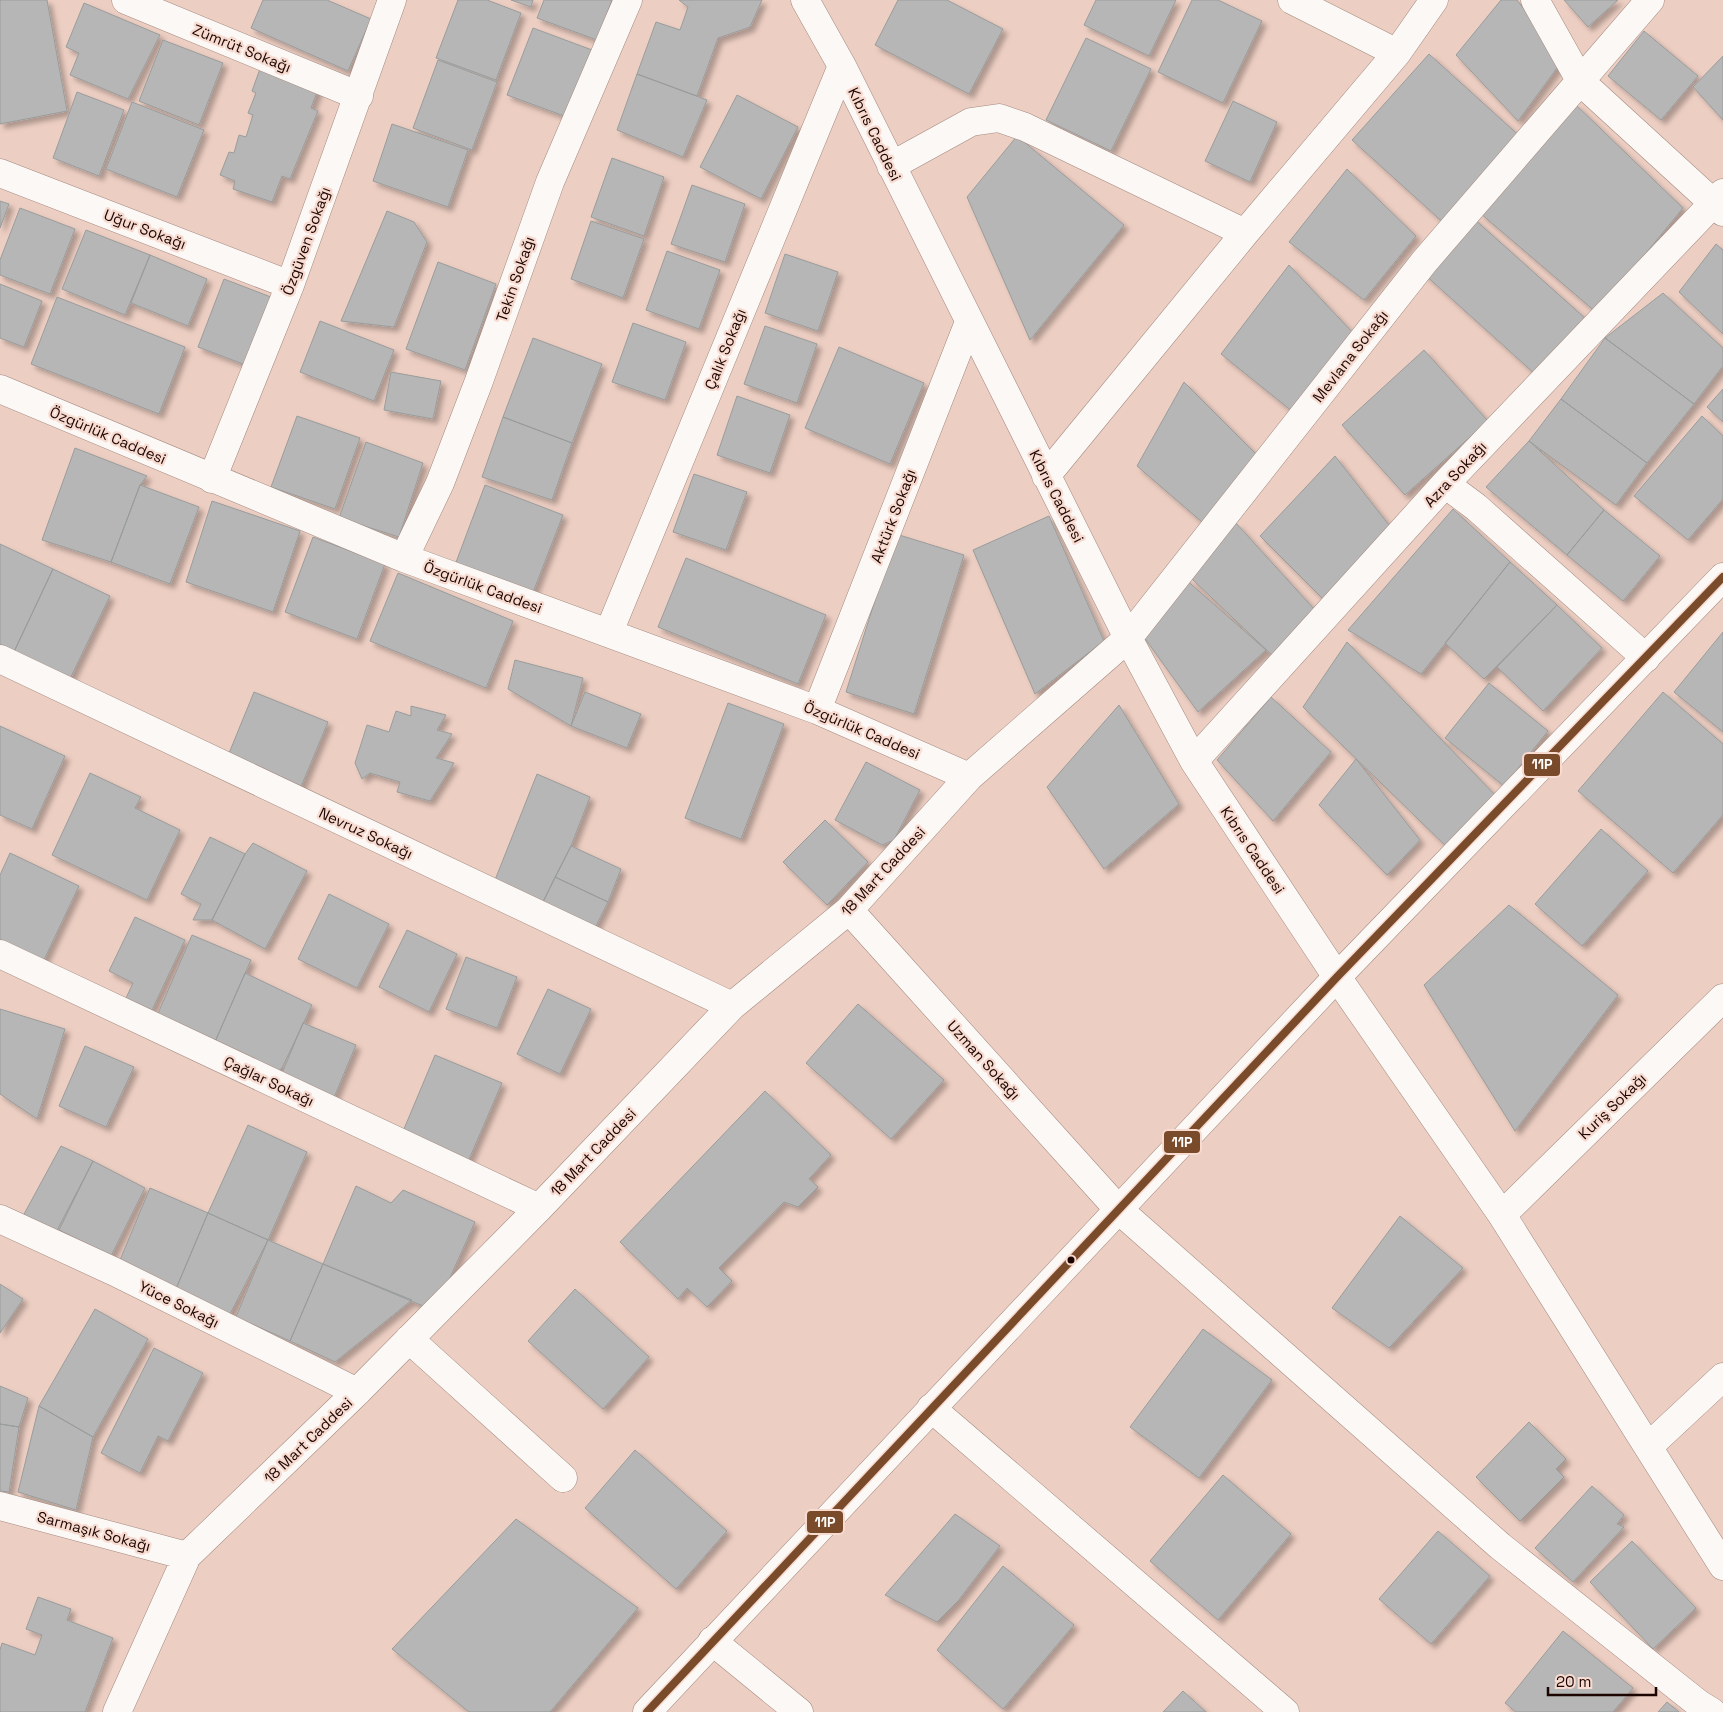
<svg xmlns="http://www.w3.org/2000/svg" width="1723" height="1712" viewBox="0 0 1723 1712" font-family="'Space Grotesk',sans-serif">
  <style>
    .building { fill: #b6b6b6; stroke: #999c9c; filter: url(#shadow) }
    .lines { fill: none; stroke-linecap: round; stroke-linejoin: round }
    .minor-casing { stroke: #a38a7f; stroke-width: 29 }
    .major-casing { stroke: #a38a7f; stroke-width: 29 }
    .minor { stroke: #fcf8f6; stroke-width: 28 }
    .major { stroke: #fcf8f6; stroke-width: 28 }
    .bus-1-casing { stroke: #f8dbd0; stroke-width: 11 }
    .bus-1 { stroke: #7a4b2a; stroke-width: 8 }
    .bus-dot { fill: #1c0501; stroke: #f8dbd0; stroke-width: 2 }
    .labels { text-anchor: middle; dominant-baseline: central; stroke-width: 4.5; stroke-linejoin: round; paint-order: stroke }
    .street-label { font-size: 15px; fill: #1c0501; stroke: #f8dbd0 }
    .line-badge { stroke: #f8dbd0; stroke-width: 2 }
    .badge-label { font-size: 14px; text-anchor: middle; font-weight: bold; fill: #fff }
  </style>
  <defs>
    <filter id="shadow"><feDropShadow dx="4.5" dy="4.5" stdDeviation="2.5" flood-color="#0004"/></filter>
  </defs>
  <rect width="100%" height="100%" fill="#edcec2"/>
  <path class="building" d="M0 0H47L67 111 0 124Z
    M263 0H327L371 19 348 71 251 28Z
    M458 0H487L521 13 496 80 436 58Z
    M511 0H533L531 7Z
    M544 0H612L597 40 537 18Z
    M679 0H762L750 27 718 38 697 96 637 74 656 22 680 30 688 7Z
    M898 0H947L1003 29 969 94 875 45Z
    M1096 0H1176L1149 56 1084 25Z
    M1192 0H1218L1262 21 1223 103 1158 72Z
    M1501 0H1517L1563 60 1518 121 1456 55Z
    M1564 0H1618L1588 27Z
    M84 3 160 35 128 99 70 75 79 53 66 47Z
    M533 28 592 50 567 117 507 95Z
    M1644 31 1698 76 1661 120 1608 76Z
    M1086 38 1151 69 1111 151 1046 120Z
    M163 40 223 63 199 125 139 101Z
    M1429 54 1524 140 1447 226 1352 140Z
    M1723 56V120L1693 87Z
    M438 60 497 82 472 150 413 128Z
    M261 66 320 84 311 108 318 111 290 179 282 176 272 202 233 189 235 181 220 175 229 152 234 153 239 135 246 137 253 115 248 113 256 93 252 91Z
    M637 74 707 100 683 157 617 130Z
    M77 92 124 110 99 176 53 158Z
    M737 95 798 127 761 199 700 167Z
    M1233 101 1277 122 1250 182 1205 161Z
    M132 102 204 130 177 197 106 169Z
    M1575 104 1683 208 1597 313 1480 213Z
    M392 124 468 150 448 207 373 181Z
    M1017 136 1124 225 1030 340 967 197Z
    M612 158 664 177 644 236 591 217Z
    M1347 169 1416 236 1364 300 1289 242Z
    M692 185 745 204 725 262 671 244Z
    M0 201 9 204 0 228Z
    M20 208 75 229 50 294 0 275V260Z
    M387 211 414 222 427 242 394 327 341 321Z
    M1472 217 1586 319 1536 375 1423 273Z
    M591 221 644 239 623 298 571 279Z
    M86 230 150 255 125 315 62 289Z
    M1716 244 1723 250V334L1679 292Z
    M667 251 720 270 699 329 646 310Z
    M785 254 838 272 818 331 765 313Z
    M150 255 207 279 188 326 131 303Z
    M438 262 496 284 465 370 406 349Z
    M1289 265 1355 335 1293 412 1221 354Z
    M224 279 276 299 251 367 198 347Z
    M0 284 42 301 24 347 0 338Z
    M1663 293 1723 348V366L1694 404 1605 338Z
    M57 297 185 347 159 414 31 364Z
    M320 321 394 350 374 401 300 372Z
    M633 323 686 342 665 400 612 382Z
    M765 326 817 344 797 403 744 384Z
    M533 338 602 364 572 443 503 417Z
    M1605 338 1694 404 1647 463 1561 399Z
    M839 347 924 383 890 464 805 428Z
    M1424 350 1488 421 1405 495 1342 425Z
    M391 372 441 381 433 419 384 410Z
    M1184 382 1259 457 1209 528 1137 466Z
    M1723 389V422L1707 407Z
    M737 396 790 415 770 473 717 455Z
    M1561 399 1647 463 1616 505 1529 441Z
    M297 416 360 438 335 509 271 487Z
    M1702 416 1723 436V499L1688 540 1634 496Z
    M503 417 572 443 552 500 482 477Z
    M1529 441 1604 510 1567 555 1486 487Z
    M366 442 423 463 399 537 339 518Z
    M75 448 147 476 140 485 111 562 42 540Z
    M1335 456 1389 525 1324 600 1260 536Z
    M694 474 747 492 726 550 673 532Z
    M140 485 199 507 170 584 111 562Z
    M485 485 563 515 532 595 455 565Z
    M212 501 300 531 273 612 186 582Z
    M1453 509 1510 562 1421 674 1348 630Z
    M1604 510 1660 556 1623 601 1567 555Z
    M1049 516 1104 641 1035 694 973 550Z
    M1236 523 1315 610 1275 658 1192 579Z
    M896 534 964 555 914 714 846 692Z
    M313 537 385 564 357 639 285 612Z
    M0 544 53 569 12 656 0 650Z
    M686 558 826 615 798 684 658 627Z
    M1510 562 1557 605 1484 679 1445 643Z
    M53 569 110 596 68 683 12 656Z
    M398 573 513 621 486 688 370 641Z
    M1184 578 1266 650 1198 712 1141 633Z
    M1557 605 1602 648 1543 711 1497 667Z
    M1723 632V732L1674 692Z
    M1347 642 1499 799 1455 855 1303 707Z
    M515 660 583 678 571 726 508 689Z
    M1489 683 1548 731 1504 786 1445 738Z
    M254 692 328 722 298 794 225 763Z
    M585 692 641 714 627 748 571 726Z
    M1663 692 1723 744V815L1673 873 1578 791Z
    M1271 697 1331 752 1273 821 1217 760Z
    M728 703 784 724 741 839 685 818Z
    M1119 705 1179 804 1104 869 1047 787Z
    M411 706 446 715 437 730 452 734 436 758 454 763 430 801 397 792 400 782 370 773 362 779 355 763 367 725 389 732 396 711 411 716Z
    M0 726 65 756 32 829 0 815Z
    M1356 759 1420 840 1387 875 1319 805Z
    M866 762 920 790 894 840 882 845 835 820Z
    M90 773 141 797 135 808 180 830 147 900 52 855Z
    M537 774 590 797 571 846 542 904 495 880Z
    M825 820 868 862 827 905 783 862Z
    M1601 829 1648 871 1582 946 1535 904Z
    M210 837 245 854 212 920H193L201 904 181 894Z
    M253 843 307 871 265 949 212 920 245 854Z
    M571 846 621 869 608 902 555 877Z
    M10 853 79 886 43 962 0 941V875Z
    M555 877 608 902 595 928 542 904Z
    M329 894 389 924 357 988 298 959Z
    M1509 905 1618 995 1515 1131 1424 985Z
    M135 917 185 940 152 1010 126 998 133 983 109 971Z
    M407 930 457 954 429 1012 379 987Z
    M192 935 251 960 214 1044 156 1018Z
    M466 957 517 977 497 1028 446 1009Z
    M245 973 312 1005 282 1068 268 1080 214 1044Z
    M548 989 591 1009 560 1074 517 1054Z
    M858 1004 944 1080 891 1139 806 1063Z
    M0 1009 65 1029 37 1119 0 1094Z
    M303 1023 356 1045 333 1100 280 1078Z
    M85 1046 134 1067 106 1127 59 1106Z
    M435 1055 502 1083 467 1164 401 1136Z
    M765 1091 831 1155 809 1179 818 1187 798 1207 784 1202 719 1268 732 1281 707 1307 687 1288 678 1299 620 1242Z
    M248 1125 307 1152 268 1240 208 1213Z
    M61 1146 93 1161 51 1242 23 1216Z
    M93 1161 145 1188 111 1256 59 1230Z
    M356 1186 391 1203 403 1190 475 1222 435 1311 323 1264Z
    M150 1188 208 1213 173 1296 115 1272Z
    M208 1213 268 1240 227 1320 173 1296Z
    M1400 1216 1463 1268 1389 1348 1332 1308Z
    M268 1240 323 1264 290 1341 236 1317Z
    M323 1264 412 1300 335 1362 290 1341Z
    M0 1284 23 1299 0 1333Z
    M575 1289 649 1357 603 1409 528 1341Z
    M95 1309 148 1339 93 1437 39 1406Z
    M1203 1329 1272 1380 1199 1478 1130 1427Z
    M154 1348 203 1373 168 1441 158 1436 140 1473 101 1453Z
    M0 1386 28 1398 19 1427 0 1424Z
    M39 1406 93 1437 76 1510 18 1492Z
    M1529 1422 1566 1459 1556 1469 1564 1477 1520 1521 1476 1477Z
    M0 1424 19 1427 9 1492 0 1491Z
    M635 1450 727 1531 676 1589 585 1508Z
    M1223 1475 1291 1534 1218 1620 1150 1561Z
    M1592 1486 1624 1515 1617 1524 1624 1527 1573 1582 1535 1548Z
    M955 1514 1000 1546 958 1601 937 1622 885 1595Z
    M516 1519 638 1608 550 1712H469L392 1649Z
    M1438 1531 1490 1576 1431 1644 1379 1599Z
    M1632 1541 1696 1608 1653 1649 1590 1582Z
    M1003 1566 1074 1625 1003 1709 937 1650Z
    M38 1597 71 1609 67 1620 113 1638 85 1712H0V1650L2 1643 35 1655 42 1635 26 1629Z
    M1563 1631 1633 1688 1613 1712H1516L1505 1703Z
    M1183 1691 1206 1712H1163Z
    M1667 1702 1679 1712H1658Z"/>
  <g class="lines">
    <g class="minor-casing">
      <path id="minor" d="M126 0 359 96
        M805 0 842 66 1128 638 1194 761 1337 977 1502 1215 1723 1566
        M1292 0 1397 53
        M1535 0 1581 82 1723 212
        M891 166 971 122 999 118 1025 127 1245 233
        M0 173 290 285
        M0 389 404 558 817 710 969 777
        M1046 476 1245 233 1397 53 1434 0
        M212 479 290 285 392 0
        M1445 484 1476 507 1646 658
        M404 558 440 483 479 381 550 182 628 0
        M609 632 842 66
        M0 659 732 1006
        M817 710 969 322
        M1194 761 1445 484 1723 193
        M849 910 1119 1210 1500 1546 1699 1704 1712 1712
        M0 954 539 1208
        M1502 1215 1723 998
        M0 1219 115 1272 357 1392
        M409 1339 563 1478
        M931 1408 1285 1712
        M1648 1447 1723 1377
        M0 1506 187 1556
        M712 1641 799 1712
        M117 1712 187 1556 357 1392 539 1208 732 1006 849 910 969 777 1128 638 1424 262 1650 0"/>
    </g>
    <g class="major-casing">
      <path id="major" d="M647 1712 1337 977 1723 577"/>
    </g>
    <use href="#minor" class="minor"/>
    <use href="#major" class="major"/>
    <g class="bus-1-casing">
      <path id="bus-1" d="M647 1712 1337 977 1723 577"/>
    </g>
    <use href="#bus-1" class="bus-1"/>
  </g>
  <circle class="bus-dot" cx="1071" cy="1260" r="4.5"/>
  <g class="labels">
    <g class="street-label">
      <text transform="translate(242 48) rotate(22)">Zümrüt Sokağı</text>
      <text transform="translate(875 134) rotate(64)">Kıbrıs Caddesi</text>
      <text transform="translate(145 229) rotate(21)">Uğur Sokağı</text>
      <text transform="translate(306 241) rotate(-70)">Özgüven Sokağı</text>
      <text transform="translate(515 279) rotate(-71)">Tekin Sokağı</text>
      <text transform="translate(725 349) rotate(-68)">Çalık Sokağı</text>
      <text transform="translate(1350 356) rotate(-52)">Mevlana Sokağı</text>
      <text transform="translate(108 435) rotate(23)">Özgürlük Caddesi</text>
      <text transform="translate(1455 474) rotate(-47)">Azra Sokağı</text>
      <text transform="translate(1057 496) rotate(63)">Kıbrıs Caddesi</text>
      <text transform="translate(893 516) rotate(-69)">Aktürk Sokağı</text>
      <text transform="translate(483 587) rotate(20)">Özgürlük Caddesi</text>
      <text transform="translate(862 730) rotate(23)">Özgürlük Caddesi</text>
      <text transform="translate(366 833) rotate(25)">Nevruz Sokağı</text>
      <text transform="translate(1253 850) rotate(56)">Kıbrıs Caddesi</text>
      <text transform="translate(883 871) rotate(-47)">18 Mart Caddesi</text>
      <text transform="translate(984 1060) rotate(48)">Uzman Sokağı</text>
      <text transform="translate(269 1081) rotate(25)">Çağlar Sokağı</text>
      <text transform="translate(1612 1106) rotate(-44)">Kuriş Sokağı</text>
      <text transform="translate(593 1152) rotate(-46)">18 Mart Caddesi</text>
      <text transform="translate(179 1304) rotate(26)">Yüce Sokağı</text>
      <text transform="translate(308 1440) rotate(-44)">18 Mart Caddesi</text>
      <text transform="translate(94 1531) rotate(15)">Sarmaşık Sokağı</text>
    </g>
  </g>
  <g class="line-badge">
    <rect x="1523" y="753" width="38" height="24" rx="5" fill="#7a4b2a"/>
    <rect x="1163" y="1130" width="38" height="24" rx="5" fill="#7a4b2a"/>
    <rect x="806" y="1510" width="38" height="24" rx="5" fill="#7a4b2a"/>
  </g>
  <g class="badge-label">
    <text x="1542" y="769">11P</text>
    <text x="1182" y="1147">11P</text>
    <text x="825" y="1527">11P</text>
  </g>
  <path d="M1548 1687v8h108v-8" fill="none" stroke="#1c0501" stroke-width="2.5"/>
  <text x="1556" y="1687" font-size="15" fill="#1c0501" stroke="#f8dbd0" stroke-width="4" paint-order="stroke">20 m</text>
</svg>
